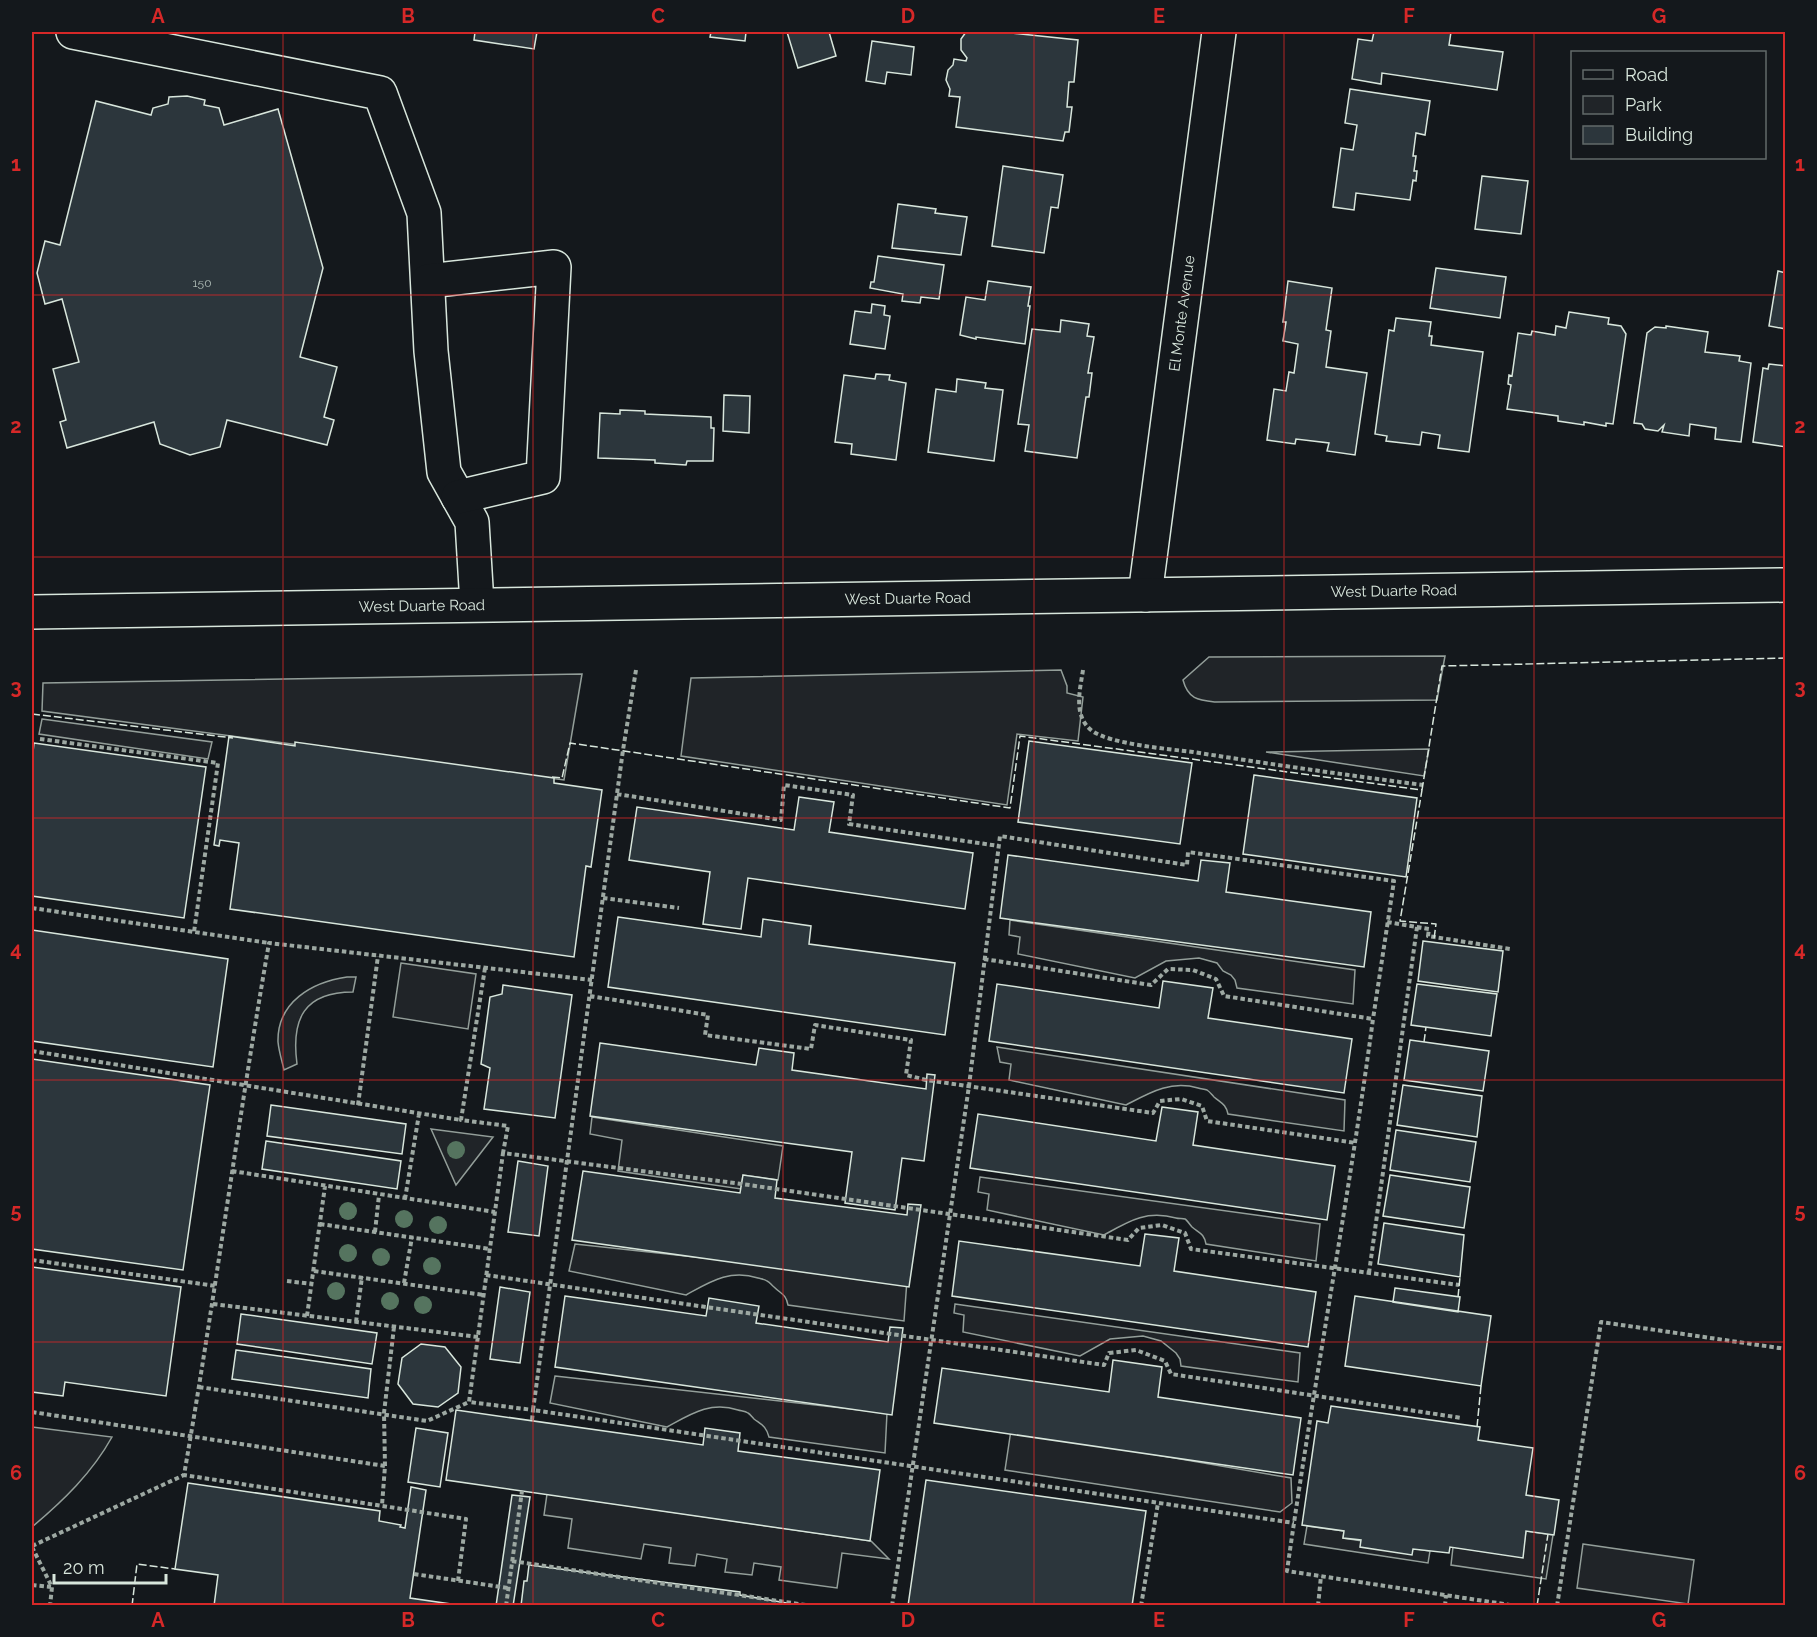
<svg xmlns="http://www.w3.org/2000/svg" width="1817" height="1637" viewBox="0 0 1817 1637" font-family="Raleway,sans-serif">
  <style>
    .green { fill: #202428; stroke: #939e99; stroke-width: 1.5 }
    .building { fill: #2c363c; stroke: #d8e6dc; stroke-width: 1.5 }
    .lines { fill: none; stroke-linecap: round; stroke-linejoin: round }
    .minor-casing { stroke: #d8e6dc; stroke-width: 36 }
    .major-casing { stroke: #d8e6dc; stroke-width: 36 }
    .path { stroke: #9da8a2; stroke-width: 4; stroke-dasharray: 4.5 3; stroke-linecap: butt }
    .minor { stroke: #14181c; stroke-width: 33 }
    .major { stroke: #14181c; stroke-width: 33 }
    .fence { stroke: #d8e6dc; stroke-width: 1.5; stroke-dasharray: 8 3; stroke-linecap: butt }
    .tree { fill: #55745f }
    .grid { fill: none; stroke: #d62828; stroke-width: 1.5; stroke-opacity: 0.55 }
    .labels { text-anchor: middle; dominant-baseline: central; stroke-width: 4.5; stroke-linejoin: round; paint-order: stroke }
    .number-label { font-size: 12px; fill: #adbab4 }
    .street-label { font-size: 15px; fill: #d8e6dc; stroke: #14181c }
    .neatline { fill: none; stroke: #d62828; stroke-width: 2 }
    .grid-label { font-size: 20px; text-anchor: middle; font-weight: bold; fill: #d62828 }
  </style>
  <rect width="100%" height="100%" fill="#14181c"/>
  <path class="green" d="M1445 656 1437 700 1215 702C1198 700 1188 699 1183 680L1209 657Z
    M1061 670 1067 686V693L1083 697 1078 741 1017 734 1007 805 681 756 691 678Z
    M582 674 564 780 42 711 43 683Z
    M42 719 212 742 208 759 39 734Z
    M1429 749 1424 776 1266 752Z
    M1010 920 1355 970 1353 1004 1237 988 1235 980 1231 975 1223 971 1217 963 1199 958 1166 961 1135 978 1018 954 1020 937 1009 935Z
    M401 963 476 974 468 1029 393 1017Z
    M347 977H356L353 992C304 992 291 1019 297 1064L284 1070C282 1061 279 1052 278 1042 277 1002 312 982 347 977Z
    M997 1047 1345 1100 1344 1131 1228 1114C1226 1104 1221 1103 1214 1097 1212 1095 1210 1092 1207 1090 1204 1089 1201 1089 1198 1088 1170 1080 1149 1093 1126 1105L1009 1080 1011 1064 1000 1062Z
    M592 1117 783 1146 778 1180 743 1175 741 1189 618 1171 622 1140 590 1134Z
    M431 1129 493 1137 456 1185Z
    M980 1177 1320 1224 1316 1261 1206 1244C1204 1233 1199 1233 1192 1227 1190 1225 1187 1220 1185 1219 1183 1218 1179 1219 1176 1218 1146 1210 1129 1221 1104 1235L987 1210 989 1194 978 1192Z
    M575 1244 907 1280 904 1321 788 1305C786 1294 781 1294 774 1287 771 1285 770 1282 767 1281 764 1279 761 1279 758 1278 729 1269 710 1282 686 1295L569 1271Z
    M955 1304 1300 1353 1298 1382 1181 1366 1180 1359 1176 1353 1161 1341 1143 1336 1110 1339 1080 1356 963 1332 964 1315 954 1313Z
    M555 1376 887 1413 885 1453 769 1437C766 1426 762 1425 754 1419 752 1417 750 1414 748 1413 745 1411 741 1411 738 1410 710 1401 691 1414 667 1427L550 1403Z
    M32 1427 112 1437C92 1473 63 1501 32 1527Z
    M1011 1430 1291 1478 1292 1503 1280 1512 1005 1470Z
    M547 1494 871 1541 889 1559 842 1553 837 1588 779 1580 781 1567 754 1563 752 1575 725 1572 727 1559 697 1554 695 1566 669 1563 671 1548 644 1544 641 1559 568 1548 572 1519 544 1515Z
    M1307 1526 1344 1531 1343 1538 1430 1551 1428 1563 1304 1544Z
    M1526 1531 1553 1535 1546 1579 1451 1565 1453 1547 1522 1557Z
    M1583 1544 1694 1560 1688 1604 1577 1588Z"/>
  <path class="building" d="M475 32H537L534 49 474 40Z
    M711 32H746L745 41 710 37Z
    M787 32H829L836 56 798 68Z
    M966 32H1002L1078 40 1074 82H1069L1067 107H1072L1069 132H1065L1063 141 956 127 960 97 949 96 950 89 946 80 948 70 953 65 954 59 966 61 967 58 961 50V39Z
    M1374 32H1451L1449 45 1503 52 1497 90 1382 73 1381 84 1352 79 1358 39 1372 41Z
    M872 41 914 47 911 75 887 72 885 84 866 81Z
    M1350 89 1430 101 1425 135 1416 133 1413 156H1416L1414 171H1417L1416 181 1413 180 1410 200 1356 193 1354 210 1333 207 1341 148 1353 150 1357 125 1345 123Z
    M187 96 205 100 204 105 219 108 224 125 278 109 323 268 300 357 337 367 324 417 334 420 327 445 227 420 220 447 190 455 160 444 154 422 67 448 60 422 66 420 53 369 79 362 62 299 45 304 37 273 45 241 60 245 96 101 151 115 153 108 168 104 169 97Z
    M1003 166 1063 175 1058 208 1051 207 1044 253 992 246Z
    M1482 176 1528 181 1521 234 1475 229Z
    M898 204 936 209 935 213 967 217 961 255 892 248Z
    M878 256 944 265 939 299 921 297 920 303 902 301 903 294 870 288 871 282H874Z
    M1436 268 1506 277 1500 318 1430 308Z
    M1778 271 1786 273V329L1769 326Z
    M988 281 1031 287 1028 306H1030L1025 344 976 337V339L960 335 966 297 985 300Z
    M1288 281 1332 288 1326 330 1331 331 1326 367 1367 373 1355 455 1327 451 1329 443 1296 439 1295 444 1267 440 1274 389 1286 391 1289 372 1294 373 1298 344 1283 341 1286 322H1283Z
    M872 304 885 306 884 315 890 316 885 349 850 344 855 311 871 313Z
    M1569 312 1609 318 1608 324 1621 326 1626 334 1613 424 1606 423V426L1584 422V425L1558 421V416L1507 409 1511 385 1508 384 1509 375 1512 376 1518 333 1531 335 1532 331 1555 335 1556 326 1566 328Z
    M1396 318 1431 322 1429 336H1432L1431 345 1483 352 1469 452 1438 448 1440 435 1422 432 1420 445 1386 441 1387 436 1375 434 1389 330 1394 331Z
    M1061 320 1089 324 1087 336 1094 337 1088 373H1092L1089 397H1086L1077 458 1025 451 1029 425 1018 424 1032 329 1060 332Z
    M1666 326 1708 332 1705 352 1740 356 1739 361 1751 363 1741 442 1715 439 1716 428 1690 424 1689 436 1662 432 1664 425 1658 431 1645 429 1642 424 1634 423 1647 333 1655 327 1666 328Z
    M1769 364 1786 366V447L1753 442 1763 368 1768 369Z
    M876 374 890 375 889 380 906 383 896 460 851 454 852 444 835 442 844 375 875 379Z
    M957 379 986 383 985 388 1003 390 994 461 928 452 936 389 956 392Z
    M724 395 750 396 749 433 723 431Z
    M620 410 645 411V414L711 417V428H714L713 461H687L686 465 655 463V460L598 458 600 413 620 414Z
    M229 736 295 746V742L554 778V783L602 790 591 867 586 866 574 957 230 909 239 843 220 840 219 846 214 845Z
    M1029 741 1192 763 1180 844 1018 822Z
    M34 743 206 767 184 918 32 896V761Z
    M1254 775 1417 798 1406 877 1243 854Z
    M799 797 834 802 829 832 973 853 965 909 748 878 741 929 703 924 710 872 629 860 637 807 794 830Z
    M1008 855 1198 881 1201 860 1230 863 1226 892 1371 912 1364 967 1000 918Z
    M618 917 761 937 763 919 811 926 809 944 955 963 945 1035 608 987Z
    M32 930 228 959 213 1067 32 1041Z
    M1423 941 1503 951 1498 992 1418 981Z
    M1163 981 1213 988 1208 1018 1352 1039 1344 1093 989 1041 997 984 1159 1008Z
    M1417 984 1497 994 1491 1036 1411 1025Z
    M503 985 572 995 555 1118 484 1109 490 1068 481 1064 490 997 502 994Z
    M1410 1040 1489 1051 1483 1091 1404 1080Z
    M600 1043 756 1065 759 1048 794 1053 792 1070 926 1089 927 1074 935 1075 924 1161 902 1158 895 1210 845 1203 852 1152 590 1116Z
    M32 1059 210 1085 183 1270 32 1249Z
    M1403 1085 1482 1096 1477 1137 1397 1125Z
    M271 1105 406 1124 402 1154 267 1136Z
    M1162 1107 1198 1112 1193 1145 1335 1166 1327 1220 970 1168 978 1114 1156 1141Z
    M1396 1130 1476 1142 1470 1182 1390 1170Z
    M266 1141 401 1161 397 1189 262 1169Z
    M518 1161 548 1166 539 1236 508 1232Z
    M583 1171 740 1193 743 1175 777 1180 775 1198 907 1215 908 1204 921 1205 909 1287 572 1240Z
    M1390 1175 1470 1187 1464 1228 1383 1216Z
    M1384 1223 1464 1235 1460 1277 1378 1264Z
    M1145 1234 1179 1238 1174 1271 1316 1292 1308 1347 952 1296 959 1241 1140 1266Z
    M32 1267 181 1287 166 1396 65 1382 63 1396 32 1392Z
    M500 1287 530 1292 520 1363 490 1359Z
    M1395 1288 1460 1297 1458 1312 1393 1302Z
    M565 1296 706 1316 709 1298 759 1306 756 1323 888 1342 890 1327 903 1328 892 1415 555 1367Z
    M1355 1296 1491 1316 1481 1386 1345 1366Z
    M241 1314 377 1333 372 1364 237 1344Z
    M421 1344 445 1347 461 1367 458 1393 438 1407 413 1404 398 1384 402 1358Z
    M236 1350 371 1369 368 1398 232 1379Z
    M1113 1360 1162 1367 1158 1397 1301 1418 1293 1475 934 1423 942 1368 1109 1392Z
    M1331 1406 1480 1427 1478 1440 1533 1448 1526 1495 1559 1500 1554 1535 1526 1531 1523 1558 1450 1547 1449 1553 1413 1549 1412 1555 1360 1547 1361 1540 1343 1538 1344 1531 1302 1525 1317 1421 1328 1423Z
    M456 1410 703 1445 705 1428 740 1433 738 1451 880 1470 870 1541 446 1480Z
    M416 1428 448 1433 440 1487 408 1482Z
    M926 1480 1146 1511 1132 1606H908Z
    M188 1483 380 1511 379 1521 401 1525 400 1527 405 1528 411 1487 426 1490 410 1598 465 1606H214L218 1575 175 1569Z
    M512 1495 530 1497 513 1606H496Z
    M529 1565 740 1592V1595L804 1606H521L524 1581H527Z"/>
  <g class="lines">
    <g class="minor-casing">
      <g id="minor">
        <path d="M73 32 380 93 424 213 431 351 444 472 472 522 477 604"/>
        <path d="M428 281 554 267 543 477 458 497"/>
        <path id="s1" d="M1145 595 1219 32"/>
      </g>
    </g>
    <g class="major-casing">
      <g id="major">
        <path id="s2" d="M32 612 1786 585"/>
      </g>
    </g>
    <path class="path" d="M636 670 623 750 533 1410 1294 1523
      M1083 670C1080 690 1073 715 1091 730 1108 744 1169 749 1193 752 1269 764 1346 775 1423 785
      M40 739 218 763 194 932
      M617 794 781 820 784 785 853 795 849 824 999 846
      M603 898 679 908
      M32 908 269 943
      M1417 927 1429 929 1428 936 1510 949
      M984 959 1151 985 1168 969 1193 970 1216 979 1224 996 1373 1019C1348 1204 1313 1387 1287 1571L1517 1606
      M485 968 461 1120 508 1126 503 1153
      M590 996 708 1015 705 1035 811 1049 815 1025 911 1040 906 1075 926 1080 1153 1113 1160 1101 1181 1099 1202 1106 1207 1121 1356 1143
      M32 1051 461 1120
      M358 1105 378 956
      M232 1171 495 1212
      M405 1199 419 1114
      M320 1224 490 1249
      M375 1232 379 1195
      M32 1260 216 1286
      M314 1271 484 1295
      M1369 1273 1417 927 1387 922
      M486 1275 1104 1365 1109 1353 1136 1350 1165 1361 1171 1374 1462 1418
      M287 1281 312 1284
      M404 1283 412 1237
      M213 1304 478 1337
      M307 1316 325 1186
      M356 1322 362 1277
      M199 1387 427 1421 469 1402
      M32 1412 385 1466 382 1505
      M532 1420 533 1410 469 1402 503 1153 742 1184 1128 1240 1139 1228 1162 1225 1185 1233 1191 1249 1459 1285
      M385 1466 384 1413 394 1327
      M32 1546 184 1475
      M32 1547 52 1587 50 1606
      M512 1561 812 1606
      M414 1574 508 1588
      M458 1581 466 1519 184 1475C215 1298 238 1120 269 943L592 980
      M32 1585 51 1587
      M506 1606 522 1491
      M892 1606 969 1086 1000 836 1187 865 1188 852 1394 881 1373 1019
      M1141 1606 1158 1503
      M1318 1606 1321 1576
      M1445 1606 1446 1595
      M1557 1606 1601 1322 1786 1349"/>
    <use href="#minor" class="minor"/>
    <use href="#major" class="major"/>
    <path class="fence" d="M32 714 233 738
      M552 777 562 778 570 743 1010 808 1020 736 1422 790 1400 921 1436 924 1434 939
      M1422 790 1442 666 1786 658
      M1424 1042 1426 1027
      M1458 1297 1460 1277
      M1477 1427 1481 1386
      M132 1606 137 1564 175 1569
      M1537 1606 1548 1534"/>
  </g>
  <g class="tree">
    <circle cx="456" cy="1150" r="9"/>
    <circle cx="348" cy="1211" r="9"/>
    <circle cx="404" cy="1219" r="9"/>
    <circle cx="438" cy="1225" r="9"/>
    <circle cx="348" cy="1253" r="9"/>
    <circle cx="381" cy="1257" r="9"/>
    <circle cx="432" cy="1266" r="9"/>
    <circle cx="336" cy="1291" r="9"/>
    <circle cx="390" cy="1301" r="9"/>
    <circle cx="423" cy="1305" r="9"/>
  </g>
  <path class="grid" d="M283 32V1606M533 32V1606M783 32V1606M1034 32V1606M1284 32V1606M1534 32V1606M32 295H1786M32 557H1786M32 818H1786M32 1080H1786M32 1342H1786"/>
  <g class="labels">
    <g class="number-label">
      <text x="202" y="283">150</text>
    </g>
    <g class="street-label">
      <text stroke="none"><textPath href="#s1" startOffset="284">El Monte Avenue</textPath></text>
      <text stroke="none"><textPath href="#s2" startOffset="1362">West Duarte Road</textPath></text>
      <text stroke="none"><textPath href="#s2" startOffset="876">West Duarte Road</textPath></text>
      <text stroke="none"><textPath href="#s2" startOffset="390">West Duarte Road</textPath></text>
    </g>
  </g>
  <rect width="1817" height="1637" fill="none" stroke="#14181c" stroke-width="66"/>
  <rect x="1571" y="51" width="195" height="108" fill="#14181c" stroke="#626a69" stroke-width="1.5"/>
  <rect x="1583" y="70" width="30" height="9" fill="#14181c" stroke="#626a69" stroke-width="1.5"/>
  <text x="1625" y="81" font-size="18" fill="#d8e6dc">Road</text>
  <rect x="1583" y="96" width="30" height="18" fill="#202428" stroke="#626a69" stroke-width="1.5"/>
  <text x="1625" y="111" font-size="18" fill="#d8e6dc">Park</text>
  <rect x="1583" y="126" width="30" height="18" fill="#2c363c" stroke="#626a69" stroke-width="1.5"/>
  <text x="1625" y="141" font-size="18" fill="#d8e6dc">Building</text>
  <path d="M54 1574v9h112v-9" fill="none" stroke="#d8e6dc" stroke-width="3"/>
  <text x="63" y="1574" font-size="18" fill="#d8e6dc" stroke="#14181c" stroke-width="4.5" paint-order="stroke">20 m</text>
  <rect x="33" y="33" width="1751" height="1571" class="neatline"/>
  <g class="grid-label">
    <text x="158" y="23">A</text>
    <text x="408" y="23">B</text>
    <text x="658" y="23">C</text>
    <text x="908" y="23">D</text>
    <text x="1159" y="23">E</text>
    <text x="1409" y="23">F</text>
    <text x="1659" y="23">G</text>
    <text x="16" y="171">1</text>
    <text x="1800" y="171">1</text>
    <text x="16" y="433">2</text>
    <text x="1800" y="433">2</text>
    <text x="16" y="694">3</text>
    <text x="1800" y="694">3</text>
    <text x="16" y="956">4</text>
    <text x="1800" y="956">4</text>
    <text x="16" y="1218">5</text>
    <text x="1800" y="1218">5</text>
    <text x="16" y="1480">6</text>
    <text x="1800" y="1480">6</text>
    <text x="158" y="1627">A</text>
    <text x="408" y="1627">B</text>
    <text x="658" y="1627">C</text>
    <text x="908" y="1627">D</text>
    <text x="1159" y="1627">E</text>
    <text x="1409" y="1627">F</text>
    <text x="1659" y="1627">G</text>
  </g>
</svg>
